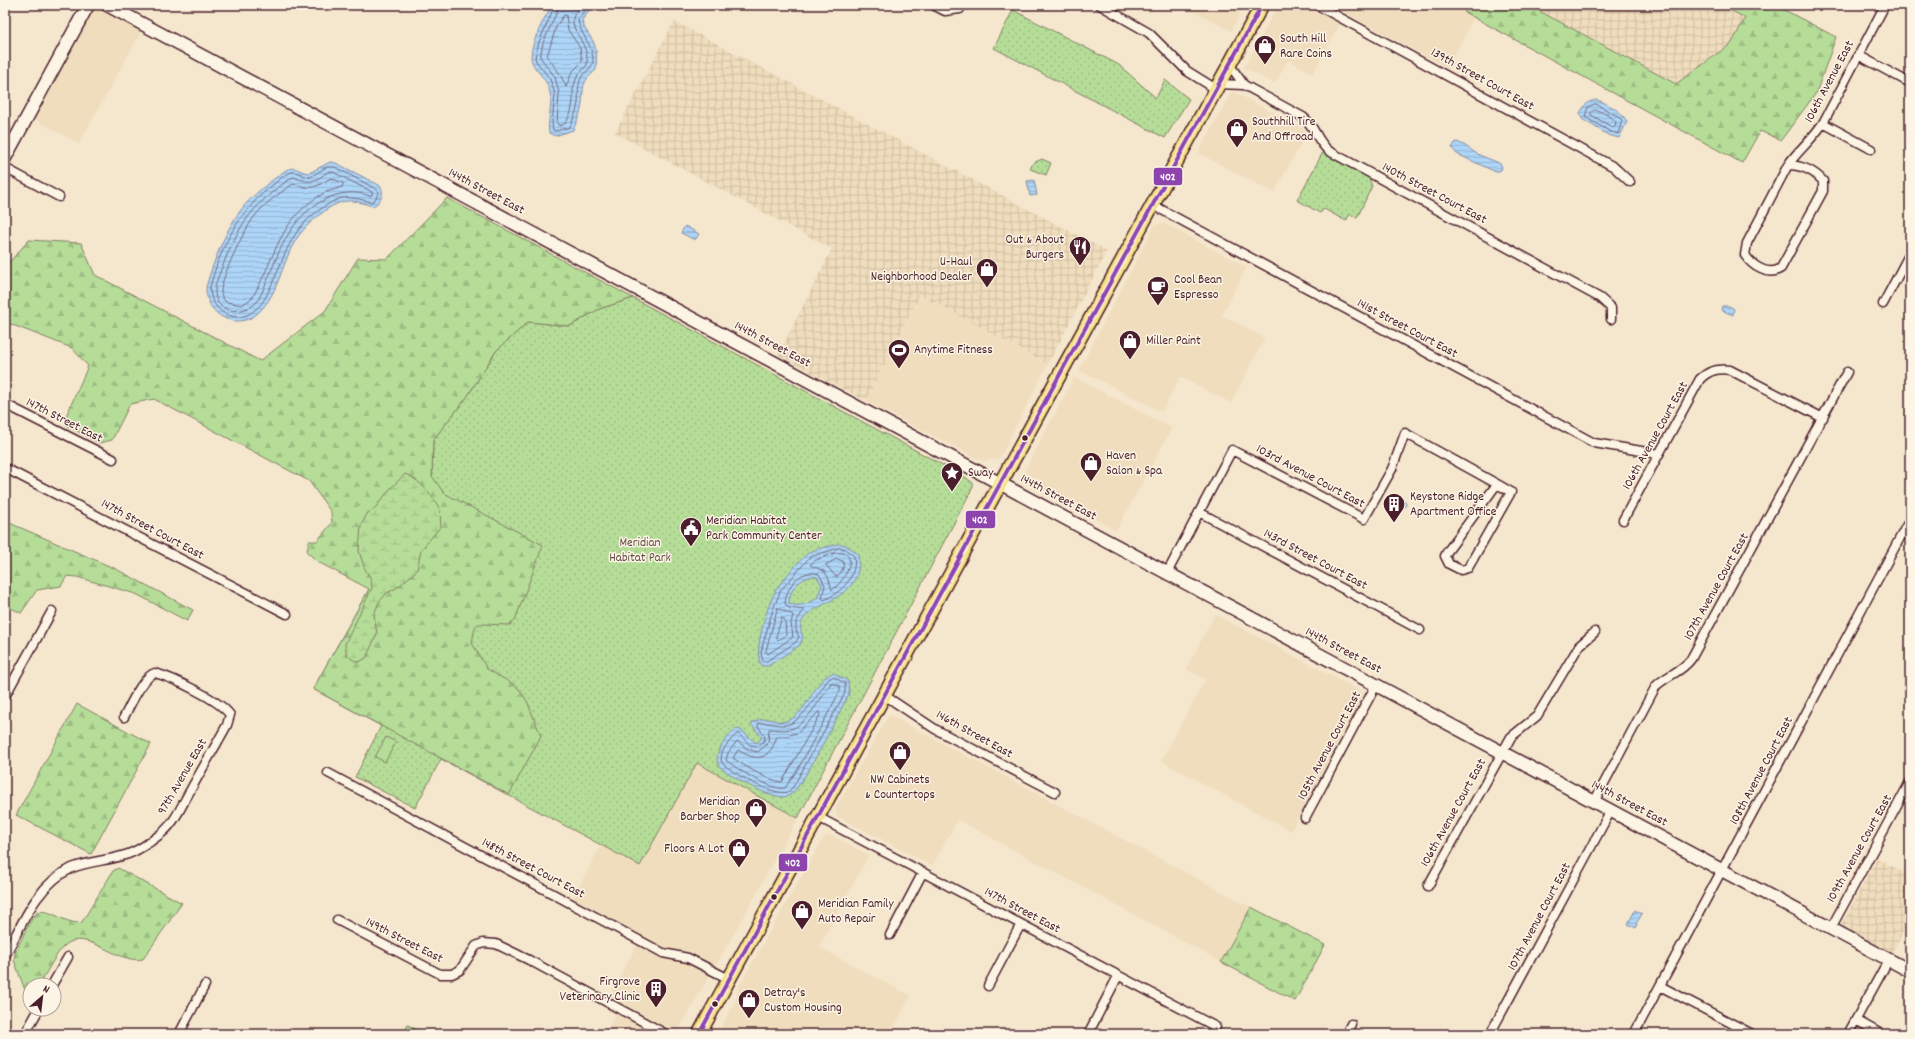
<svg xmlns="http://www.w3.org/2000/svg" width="1915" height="1039" viewBox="0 0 1915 1039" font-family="Dekko,sans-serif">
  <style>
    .built { fill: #f0ddbe }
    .industrial { fill: url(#industrial-grid) }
    .grass { fill: url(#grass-dots); stroke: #807e62 }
    .forest { fill: url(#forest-firs); stroke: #807e62 }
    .wetland { fill: url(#wetland-marsh); stroke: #807e62 }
    .garden { fill: #b5dd98; stroke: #807e62 }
    .water { fill: url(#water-rules); stroke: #858ca5; fill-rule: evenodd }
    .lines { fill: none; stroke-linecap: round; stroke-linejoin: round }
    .shore { stroke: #72687d; stroke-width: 1 }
    .street-casing { stroke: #4a1f2b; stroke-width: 11 }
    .secondary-casing { stroke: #4a1f2b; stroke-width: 15 }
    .primary-casing { stroke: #4a1f2b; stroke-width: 16 }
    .street { stroke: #fcf5e5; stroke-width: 8 }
    .secondary { stroke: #fcf5e5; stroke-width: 12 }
    .primary { stroke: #f6e281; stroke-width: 13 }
    .bus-1-casing { stroke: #fcf5e5; stroke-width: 7 }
    .bus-1 { stroke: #8e44ad; stroke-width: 4 }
    .bus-dot { fill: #4a1f2b; stroke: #fcf5e5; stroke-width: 1.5 }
    .labels { text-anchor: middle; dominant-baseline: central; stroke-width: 3; stroke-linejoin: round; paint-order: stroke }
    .poi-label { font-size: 13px; fill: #4a1f2b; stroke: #fcf5e5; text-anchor: start }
    .street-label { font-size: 13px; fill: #4a1f2b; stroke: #fcf5e5 }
    .park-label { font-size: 13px; fill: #654e46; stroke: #fcf5e5 }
    .line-badge { stroke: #fcf5e5; stroke-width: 1.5 }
    .badge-label { font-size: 11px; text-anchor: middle; font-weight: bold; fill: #fff }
  </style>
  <defs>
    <pattern id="industrial-grid" width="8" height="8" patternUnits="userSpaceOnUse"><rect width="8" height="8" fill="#f0ddbe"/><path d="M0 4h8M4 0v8" fill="none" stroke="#cfbda3"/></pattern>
    <pattern id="grass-dots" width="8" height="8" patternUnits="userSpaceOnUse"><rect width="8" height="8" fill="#b5dd98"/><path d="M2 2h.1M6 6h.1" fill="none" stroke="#9dbd83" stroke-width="1.8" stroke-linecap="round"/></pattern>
    <pattern id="forest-firs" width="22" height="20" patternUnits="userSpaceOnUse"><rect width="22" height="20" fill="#b5dd98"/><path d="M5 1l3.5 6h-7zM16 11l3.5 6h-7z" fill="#9dbd83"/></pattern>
    <pattern id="wetland-marsh" width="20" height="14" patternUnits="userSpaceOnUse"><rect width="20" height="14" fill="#b5dd98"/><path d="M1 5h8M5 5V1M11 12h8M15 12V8" fill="none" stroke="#9dbd83"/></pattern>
    <pattern id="water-rules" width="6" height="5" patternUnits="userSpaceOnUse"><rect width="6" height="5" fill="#add5f7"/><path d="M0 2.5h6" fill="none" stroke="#96b6d4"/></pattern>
  </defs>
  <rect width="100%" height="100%" fill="#f5e7ce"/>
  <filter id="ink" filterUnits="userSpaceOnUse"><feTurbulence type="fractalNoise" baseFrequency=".025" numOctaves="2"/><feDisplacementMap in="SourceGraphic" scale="8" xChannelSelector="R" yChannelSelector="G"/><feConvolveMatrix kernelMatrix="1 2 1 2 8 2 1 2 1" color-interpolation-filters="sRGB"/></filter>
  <g filter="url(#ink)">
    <path class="built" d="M1182 5H1244L1231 31Z
      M1278 5H1309L1341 22 1313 74 1288 60 1275 84 1244 68Z
      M1330 5H1451L1474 17 1448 68Z
      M95 8 103 9 142 30 79 144 32 118 91 10Z
      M1232 91 1308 131 1274 193 1198 153Z
      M1163 223 1247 267 1222 315 1265 338 1231 403 1180 377 1162 412 1079 370 1155 224Z
      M920 295 1048 364 999 459 982 461 866 401Z
      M1074 377 1172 428 1116 531 1026 481 1022 476Z
      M1215 614 1364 693 1291 831 1161 761 1205 680 1186 669Z
      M889 715 1251 907 1221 962 958 820 932 866 837 816 835 808Z
      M697 763 798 818 743 918 676 1034H604L615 1015 603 1008 642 935 573 898 601 845 640 866Z
      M831 835 869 855 819 947 911 996 890 1034H717L735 1002 738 988 822 840 826 836Z"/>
    <path class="industrial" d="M1528 5H1721L1745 18 1702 98Z
      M674 21 1107 251 1048 364 920 295 866 401 778 355 832 249 615 133Z
      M1877 858 1910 876V919L1891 955 1840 927Z"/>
    <path class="grass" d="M1013 10 1119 65 1156 98 1165 80 1189 99 1165 138 994 48Z
      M1323 152 1368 176 1372 186 1357 218 1350 214 1346 221 1324 209 1320 213 1297 200Z
      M1042 159 1051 163 1046 175 1030 169 1033 163Z
      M633 298 965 477 973 483V487L798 818 697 763 640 866 441 759 415 808 355 777 381 726 313 689 432 476 433 440 467 397 496 351 528 322 570 326 599 309Z
      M408 1025 424 1034H403Z"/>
    <path class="forest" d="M1471 5H1528L1676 84 1732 43 1745 18 1721 5H1775L1836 37 1816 93 1781 140 1760 131 1742 163 1464 12Z
      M447 198 633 298 599 309 570 326 528 322 496 351 467 397 433 440 432 476 444 493 543 545 515 620 511 625 478 624 475 627 472 643 487 669 513 684 519 689 527 701 541 736 509 795 313 689 369 589 318 562 307 552 309 541H317L332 523 331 512 309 481 154 399 130 404 112 440 99 443 66 425V416L88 366 72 348 5 322V267L29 240 81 243 95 275 260 361 325 311 358 258 387 259Z
      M5 521 116 569 193 610 187 621 136 594 77 577 67 576 61 586 37 590 21 613 5 605Z
      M77 704 151 744 91 854 16 815Z
      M118 868 182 903 143 959C117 965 86 926 64 946 55 955 46 974 39 985H30V994L26 993 14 960 15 953C21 941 26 927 34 916 44 901 65 927 82 922L113 871Z
      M1251 907 1325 945 1295 1001 1221 962Z"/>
    <path class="wetland" d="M405 474C418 478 434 497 440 510 441 515 440 522 441 526L421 550 417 570 398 587 387 593 379 602 374 614 377 634 366 658 359 662C348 659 346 654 345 644L372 588 371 579 364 567 359 551 361 525 367 514 376 507 390 489Z"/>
    <path class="garden" d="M386 737 396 742 385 762 375 757Z"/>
    <path class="water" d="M552 5H593L582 20C583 28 589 34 593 41 597 49 597 60 596 70 581 83 584 85 582 103 581 113 577 121 573 130L555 136 549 133C547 119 553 106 550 93 547 77 537 74 532 62 527 48 545 17 552 5Z
      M1597 100C1607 103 1623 112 1627 122L1619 138 1608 135 1582 119 1580 113C1585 105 1587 101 1597 100Z
      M1457 142 1464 145 1477 154 1499 163 1502 166 1501 170 1496 172 1457 154 1452 148 1455 143Z
      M330 162 336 163 379 185C386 192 381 202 373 206 366 205 360 201 353 201 341 200 331 206 322 213 314 219 306 226 300 234 282 257 281 291 259 312 239 332 205 317 206 287 213 262 227 226 244 206 256 192 271 181 286 170 296 165 299 172 309 173Z
      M1034 180 1037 195 1030 196 1027 181Z
      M685 226 699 234 695 240 681 233Z
      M1722 306H1729L1734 309 1733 315 1721 310Z
      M1396 504a5 5 0 1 1 10 0a5 5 0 1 1-10 0Z
      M839 544 846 545 858 554C868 609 786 600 803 637L800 645 768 666H762C751 654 769 599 778 587 786 576 797 563 807 554 812 550 832 545 839 544ZM812 576 817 577 822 585 817 598C809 604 799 607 789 604 789 590 798 580 812 576Z
      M833 673 848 681 849 694C839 712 804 786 790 795 777 804 730 776 719 766 712 753 727 737 736 729L741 730 756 743 761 739V736L751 724C768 712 776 726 789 720 808 712 815 678 833 673Z
      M1635 910 1642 914 1636 924 1637 925 1636 928 1628 924Z"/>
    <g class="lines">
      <path class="shore" d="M555 5 539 42 535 57 536 61 550 79 555 94 552 123 553 130 556 131 570 127C573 119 577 111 578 103 579 94 577 87 581 78 585 70 594 69 593 58 591 42 580 34 578 20L588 5
        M560 5 543 43 540 57 555 77 559 93 557 123 559 126 566 123 571 112 573 102V89L577 76 587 65C590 44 570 31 573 18 574 13 579 9 581 5
        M566 15 568 30 580 48 582 60 581 63 572 72 566 87 560 74 547 56 556 27 563 16Z
        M1596 104 1617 116 1622 120 1618 134 1609 131 1585 117 1588 107Z
        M1594 110C1601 110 1611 117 1616 122L1615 126 1612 127 1591 115V113Z
        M327 167H335L376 189 379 192 376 198 372 202C347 196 341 194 318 211 290 232 286 253 272 284 268 292 264 303 256 309 238 327 209 312 210 287 221 245 240 210 274 184 279 180 286 173 292 172 298 171 304 177 310 177Z
        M329 171 333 172 372 192V195L370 196C340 185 308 204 291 230 276 252 270 279 257 302 243 316 213 314 215 289 216 279 222 269 225 260 242 219 255 204 291 178L294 177C311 185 315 181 329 171Z
        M331 178 343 183V186C338 189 332 190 326 192 278 218 277 256 252 298L242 305 226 302C223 299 221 296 221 292 221 277 245 228 255 216 265 203 280 193 293 184 314 189 312 189 331 178Z
        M839 548 845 549 854 556C858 576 841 593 824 600L822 598 825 585 819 574C800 568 786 587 785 604L789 608 804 610 796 622V630L799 637 796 642 767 661H763L761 653 763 644 773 609 781 590 810 557Z
        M835 553C863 549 844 583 832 590L828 577 824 571 810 565 814 561Z
        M837 559 843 561C845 567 841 574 836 577L826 565Z
        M778 608 793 615 791 623 793 637 768 654 766 652Z
        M782 618 785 620 786 635 778 640 776 638Z
        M833 677 845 683V693L802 771 793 787 788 792C772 796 734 774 722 763 718 753 729 741 737 734H739L750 745 758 746 764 741 765 737 758 726V724C767 721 776 726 786 725 801 723 819 692 828 680Z
        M831 683 840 686V691L798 769 785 788C773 791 736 769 726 760L728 753 737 741 749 750 758 752 768 743 769 729C776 729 784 731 791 729 806 725 823 695 831 683Z
        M819 712 820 715 782 782C769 781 744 766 733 758L738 750C758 763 770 759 777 736H786L797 733Z"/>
      <g class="street-casing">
        <path id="street" d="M933 5 945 11 960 9
          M1100 5 1149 33 1187 71 1216 89
          M1317 5 1614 167 1630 182
          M1858 55 1910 83
          M1229 64 1244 85
          M1218 84 1244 85 1303 117C1315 126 1317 142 1329 151L1600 298 1611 308V319
          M1823 123 1871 149
          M1788 165C1801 165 1814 171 1823 181V191L1781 268C1769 277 1752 266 1745 255L1747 243 1788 165C1798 150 1813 139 1823 123L1885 5
          M5 168 59 197
          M1151 204 1594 443 1659 454
          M1883 304 1910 253
          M5 404 113 459
          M5 468 287 614
          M1199 512 1420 630
          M1623 520 1700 379C1709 370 1718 368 1730 370L1823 418
          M1167 573 1232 450 1364 519 1392 469 1405 433 1497 484 1511 492 1468 568 1461 570 1449 564 1445 556 1447 552 1497 484
          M884 695 935 729 1055 792
          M5 696 52 611
          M328 773 663 953 688 958 729 979
          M1594 802 1656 686C1667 675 1682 672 1691 659L1847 372
          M818 817 1216 1027 1212 1034
          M1305 818 1376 685
          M1428 886 1511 737 1537 716 1579 646 1595 632
          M337 920 440 974H452L460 970 476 946 483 943 496 944 529 960 666 1034
          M1831 928 1910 782
          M890 935 923 872
          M5 956C22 924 37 884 72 868 89 861 107 861 125 855 139 851 152 841 163 832 175 822 182 805 190 791 202 769 215 747 227 725L230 715C220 700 173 678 155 673 143 676 130 706 124 717
          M52 985 68 957
          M988 986 1021 924
          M1660 986 1752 1034
          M1856 1020 1881 1034
          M25 1034 39 1009
          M179 1034 205 985
          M1088 1034 1118 976
          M1346 1034 1351 1024
          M1490 1034 1611 810
          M1634 1034 1910 519
          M1848 1034 1889 959"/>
      </g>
      <g class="secondary-casing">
        <path id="secondary" d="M107 5 1910 971
          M5 158 88 5"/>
      </g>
      <g class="primary-casing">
        <path id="primary" d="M699 1034C888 692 1072 347 1262 5"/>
      </g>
      <use href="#street" class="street"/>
      <use href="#secondary" class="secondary"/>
      <use href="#primary" class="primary"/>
      <g class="bus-1-casing">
        <path id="bus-1" d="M699 1034 1262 5"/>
      </g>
      <use href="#bus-1" class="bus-1"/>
    </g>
  </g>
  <defs>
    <g id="shop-pin" transform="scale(1.15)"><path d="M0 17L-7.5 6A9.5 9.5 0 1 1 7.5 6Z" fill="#4a1f2b" stroke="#fcf5e5"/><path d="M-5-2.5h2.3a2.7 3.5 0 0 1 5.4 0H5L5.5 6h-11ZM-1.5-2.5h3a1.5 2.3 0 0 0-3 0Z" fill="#fff"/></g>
    <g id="restaurant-pin" transform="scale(1.15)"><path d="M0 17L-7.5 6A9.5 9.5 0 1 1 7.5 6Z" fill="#4a1f2b" stroke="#fcf5e5"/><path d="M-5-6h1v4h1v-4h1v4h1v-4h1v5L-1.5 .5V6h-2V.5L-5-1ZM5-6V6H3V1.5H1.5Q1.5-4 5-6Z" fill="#fff"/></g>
    <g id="cafe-pin" transform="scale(1.15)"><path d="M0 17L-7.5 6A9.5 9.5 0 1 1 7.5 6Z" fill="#4a1f2b" stroke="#fcf5e5"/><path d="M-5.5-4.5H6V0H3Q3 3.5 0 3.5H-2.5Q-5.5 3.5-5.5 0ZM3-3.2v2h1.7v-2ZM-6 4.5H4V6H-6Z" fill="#fff"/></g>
    <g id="stadium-pin" transform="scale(1.15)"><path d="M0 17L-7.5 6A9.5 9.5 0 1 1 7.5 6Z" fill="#4a1f2b" stroke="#fcf5e5"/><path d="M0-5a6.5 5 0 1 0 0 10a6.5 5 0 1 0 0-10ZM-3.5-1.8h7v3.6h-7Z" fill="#fff"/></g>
    <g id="sight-pin" transform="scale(1.15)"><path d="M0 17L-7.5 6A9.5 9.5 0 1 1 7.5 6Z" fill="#4a1f2b" stroke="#fcf5e5"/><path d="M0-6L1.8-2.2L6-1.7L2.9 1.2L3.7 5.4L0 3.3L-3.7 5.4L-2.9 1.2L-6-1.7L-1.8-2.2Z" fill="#fff"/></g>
    <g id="building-pin" transform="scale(1.15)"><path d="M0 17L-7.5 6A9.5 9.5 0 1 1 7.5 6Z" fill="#4a1f2b" stroke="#fcf5e5"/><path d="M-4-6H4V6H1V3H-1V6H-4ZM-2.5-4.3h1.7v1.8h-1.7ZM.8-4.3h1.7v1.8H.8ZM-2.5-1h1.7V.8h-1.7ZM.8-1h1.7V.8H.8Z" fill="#fff"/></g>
    <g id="civic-pin" transform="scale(1.15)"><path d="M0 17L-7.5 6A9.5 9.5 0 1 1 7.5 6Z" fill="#4a1f2b" stroke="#fcf5e5"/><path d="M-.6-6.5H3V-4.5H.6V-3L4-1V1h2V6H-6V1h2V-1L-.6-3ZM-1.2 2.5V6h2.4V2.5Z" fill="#fff"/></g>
  </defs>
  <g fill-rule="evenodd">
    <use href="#shop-pin" x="1265" y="46"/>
    <use href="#shop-pin" x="1237" y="129"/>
    <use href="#restaurant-pin" x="1080" y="247"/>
    <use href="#shop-pin" x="987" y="269"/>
    <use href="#cafe-pin" x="1158" y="287"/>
    <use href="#shop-pin" x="1130" y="341"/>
    <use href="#stadium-pin" x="899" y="350"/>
    <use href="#shop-pin" x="1091" y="463"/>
    <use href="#sight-pin" x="952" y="473"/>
    <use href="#building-pin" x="1394" y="504"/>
    <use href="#civic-pin" x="691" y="528"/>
    <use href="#shop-pin" x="900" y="752"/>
    <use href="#shop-pin" x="756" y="809"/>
    <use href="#shop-pin" x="739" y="849"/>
    <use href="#shop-pin" x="802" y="911"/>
    <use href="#building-pin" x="656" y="989"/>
    <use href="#shop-pin" x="749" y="1000"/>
  </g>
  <g class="bus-dot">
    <circle cx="1025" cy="438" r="3.5"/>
    <circle cx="774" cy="897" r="3.5"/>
    <circle cx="715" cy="1004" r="3.5"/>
  </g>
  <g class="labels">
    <g class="poi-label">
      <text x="1280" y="39">South Hill<tspan x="1280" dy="15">Rare Coins</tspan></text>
      <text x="1252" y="122">Southhill Tire<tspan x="1252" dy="15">And Offroad</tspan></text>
      <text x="1064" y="240" text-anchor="end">Out &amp; About<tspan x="1064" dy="15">Burgers</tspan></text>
      <text x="972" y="262" text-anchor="end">U-Haul<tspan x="972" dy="15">Neighborhood Dealer</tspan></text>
      <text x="1174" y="280">Cool Bean<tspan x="1174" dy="15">Espresso</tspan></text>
      <text x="1146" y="341">Miller Paint</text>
      <text x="914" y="350">Anytime Fitness</text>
      <text x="1106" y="456">Haven<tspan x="1106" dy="15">Salon &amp; Spa</tspan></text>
      <text x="968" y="473">Sway</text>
      <text x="1410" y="497">Keystone Ridge<tspan x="1410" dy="15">Apartment Office</tspan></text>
      <text x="706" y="521">Meridian Habitat<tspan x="706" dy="15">Park Community Center</tspan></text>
      <text x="900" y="780" text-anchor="middle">NW Cabinets<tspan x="900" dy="15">&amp; Countertops</tspan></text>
      <text x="740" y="802" text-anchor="end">Meridian<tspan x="740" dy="15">Barber Shop</tspan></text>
      <text x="724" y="849" text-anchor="end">Floors A Lot</text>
      <text x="818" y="904">Meridian Family<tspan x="818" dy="15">Auto Repair</tspan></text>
      <text x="640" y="982" text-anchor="end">Firgrove<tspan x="640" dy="15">Veterinary Clinic</tspan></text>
      <text x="764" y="993">Detray's<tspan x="764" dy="15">Custom Housing</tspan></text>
    </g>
    <g class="street-label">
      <text transform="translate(1482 80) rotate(29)">139th Street Court East</text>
      <text transform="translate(1830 82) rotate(-62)">106th Avenue East</text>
      <text transform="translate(486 192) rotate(28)">144th Street East</text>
      <text transform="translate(1434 194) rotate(28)">140th Street Court East</text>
      <text transform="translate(1407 329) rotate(28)">141st Street Court East</text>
      <text transform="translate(772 345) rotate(28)">144th Street East</text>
      <text transform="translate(64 421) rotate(27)">147th Street East</text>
      <text transform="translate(1656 436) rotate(-61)">106th Avenue Court East</text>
      <text transform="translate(1310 477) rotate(28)">103rd Avenue Court East</text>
      <text transform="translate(1058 498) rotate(28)">144th Street East</text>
      <text transform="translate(152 530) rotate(28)">147th Street Court East</text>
      <text transform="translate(1315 560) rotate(28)">143rd Street Court East</text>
      <text transform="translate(1717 587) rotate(-61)">107th Avenue Court East</text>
      <text transform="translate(1343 651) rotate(28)">144th Street East</text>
      <text transform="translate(974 735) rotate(29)">146th Street East</text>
      <text transform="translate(1330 746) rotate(-62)">105th Avenue Court East</text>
      <text transform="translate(1762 771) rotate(-62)">108th Avenue Court East</text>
      <text transform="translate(183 777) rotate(-60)">97th Avenue East</text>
      <text transform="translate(1629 804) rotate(28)">144th Street East</text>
      <text transform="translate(1454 813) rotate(-61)">106th Avenue Court East</text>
      <text transform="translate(1860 849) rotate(-61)">109th Avenue Court East</text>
      <text transform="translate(533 869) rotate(28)">148th Street Court East</text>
      <text transform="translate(1022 911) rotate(28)">147th Street East</text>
      <text transform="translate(1540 917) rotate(-62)">107th Avenue Court East</text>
      <text transform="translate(404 941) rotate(27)">149th Street East</text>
    </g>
    <g class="park-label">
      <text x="640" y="543">Meridian<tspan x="640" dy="15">Habitat Park</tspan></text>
    </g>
  </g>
  <g class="line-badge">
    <rect x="1153" y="167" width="30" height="19" rx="4" fill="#8e44ad"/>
    <rect x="965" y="510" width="31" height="19" rx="4" fill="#8e44ad"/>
    <rect x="778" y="853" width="30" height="19" rx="4" fill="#8e44ad"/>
  </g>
  <g class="badge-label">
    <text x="1168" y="180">402</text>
    <text x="980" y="523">402</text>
    <text x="793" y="866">402</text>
  </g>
  <rect width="1915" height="1039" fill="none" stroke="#fcf5e5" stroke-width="20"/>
  <rect x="10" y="10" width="1895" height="1019" fill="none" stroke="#4a1f2b" stroke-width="1.5" filter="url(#ink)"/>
  <g transform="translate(42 997) rotate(28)"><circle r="19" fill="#fcf5e5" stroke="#b59f9b"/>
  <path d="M0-3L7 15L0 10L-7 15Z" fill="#4a1f2b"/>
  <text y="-6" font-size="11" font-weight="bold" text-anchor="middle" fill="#4a1f2b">N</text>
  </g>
</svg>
